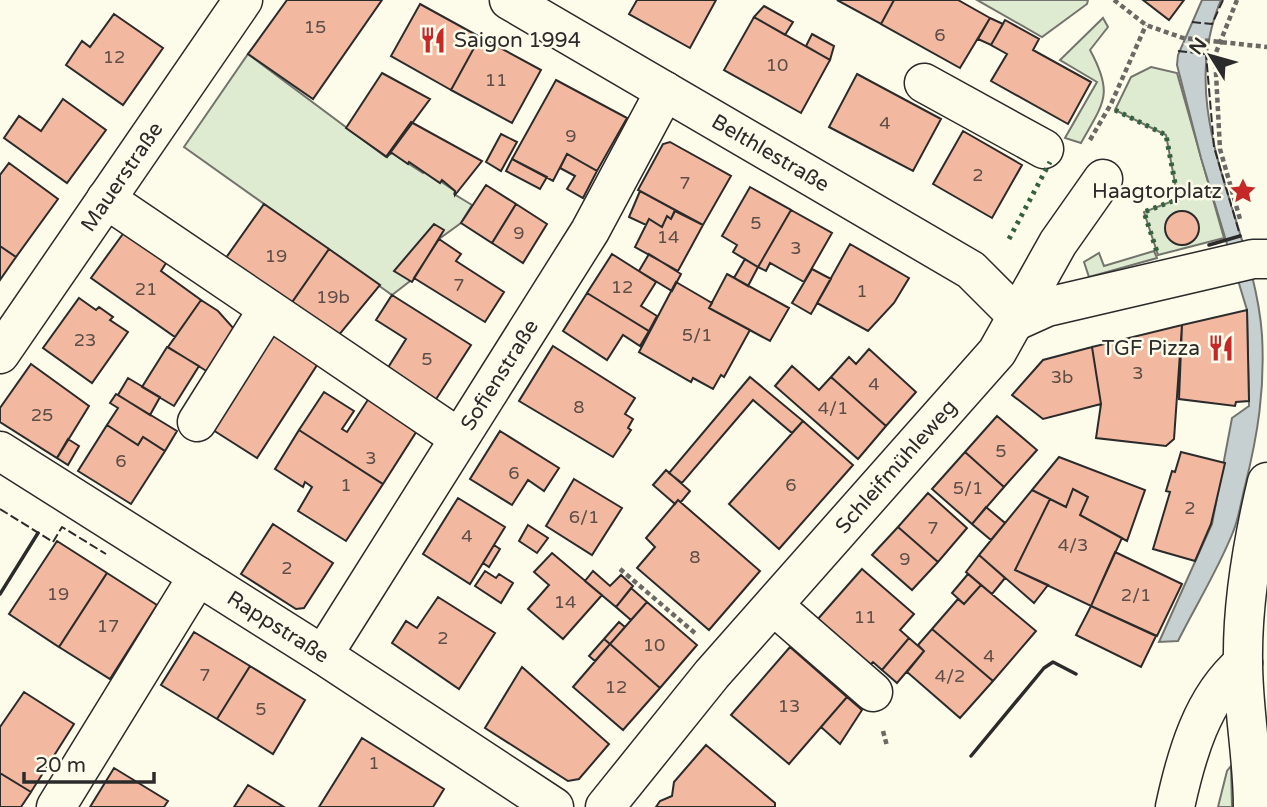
<svg xmlns="http://www.w3.org/2000/svg" width="1267" height="807" viewBox="0 0 1267 807" font-family="'Varela Round',sans-serif">
  <style>
    .green { fill: #deebd1; stroke: #74746e; stroke-width: 2 }
    .water { fill: #c7d0d0; stroke: #74746e; stroke-width: 2 }
    .building { fill: #f2b8a0; stroke: #2b2b2b; stroke-width: 2 }
    .lines { fill: none; stroke-linecap: round; stroke-linejoin: round }
    .minor-casing { stroke: #2b2b2b; stroke-width: 41 }
    .path { stroke: #6a6964; stroke-width: 4.5; stroke-dasharray: 5 3.5; stroke-linecap: butt }
    .minor { stroke: #fdfbea; stroke-width: 38 }
    .hedge { stroke: #34623c; stroke-width: 5; stroke-dasharray: 3.5 5; stroke-linecap: butt }
    .fence { stroke: #2b2b2b; stroke-width: 2; stroke-dasharray: 9 3.5; stroke-linecap: butt }
    .wall { stroke: #2b2b2b; stroke-width: 3.5 }
    .labels { text-anchor: middle; dominant-baseline: central; stroke-width: 5; stroke-linejoin: round; paint-order: stroke }
    .number-label { font-size: 18px; fill: #5d4e48 }
    .poi-label { font-size: 21px; fill: #2b2b2b; stroke: #fdfbea; text-anchor: end }
    .street-label { font-size: 21px; fill: #2b2b2b; stroke: #fdfbea }
  </style>
  <rect width="100%" height="100%" fill="#fdfbea"/>
  <path class="green" d="M977 0H1088L1087 4 1042 37Z
    M1103 18 1108 27 1090 50C1114 94 1104 102 1081 143L1065 138 1097 82 1060 60Z
    M248 54 386 157 392 153 423 173 425 171 455 191 454 194 472 205 461 223 439 239 414 278 392 295 184 147Z
    M1151 67 1177 73 1224 238 1158 255 1144 212 1178 199 1166 135 1115 110 1131 77Z
    M1154 251 1157 258 1089 277 1084 262 1099 253 1104 266Z
    M1231 766 1232 807H1218L1227 771Z"/>
  <path class="water" d="M1202 0H1221C1172 115 1254 222 1262 335 1265 389 1258 434 1245 486 1241 501 1239 518 1233 532 1218 570 1196 605 1178 641L1159 642 1212 524 1232 418 1249 406 1247 310 1201 158 1177 65 1178 55Z"/>
  <path class="building" d="M287 0H382L313 99 248 54Z
    M637 0H716L690 48 629 14Z
    M837 0H894L881 24Z
    M894 0H958L990 18 960 68 881 24Z
    M1143 0H1184L1169 20Z
    M420 4 480 37 451 90 391 56Z
    M764 6 793 22 785 35 754 17Z
    M114 14 163 48 123 105 66 65 82 41 90 47Z
    M754 17 830 60 801 113 724 70Z
    M990 18 1003 24 991 45 978 39Z
    M1005 20 1039 39 1033 50 1091 82 1068 124 991 81 1007 54 991 45Z
    M812 34 834 46 830 60 806 46Z
    M480 37 541 70 512 123 451 90Z
    M382 73 430 99 387 157 346 128Z
    M857 74 941 119 913 171 829 127Z
    M556 80 627 118 597 171 567 154 553 181 512 159Z
    M63 99 106 130 67 183 4 138 19 116 41 131Z
    M411 122 482 161 455 195V191L442 180 440 183 409 162 408 164 392 153 388 154Z
    M963 131 1022 165 992 218 933 184Z
    M501 134 517 142 501 171 486 162Z
    M670 142 731 176 703 225 638 190 663 144Z
    M567 154 597 171 583 198 567 189 575 176 560 168Z
    M512 159 547 177 540 189 506 171Z
    M9 163 58 199 16 257 0 246V175Z
    M486 185 516 204 492 243 461 223Z
    M750 187 791 210 758 267 733 252 737 245 722 236Z
    M640 191 675 210 671 219 667 216 662 227 649 219 646 225 629 217Z
    M264 204 329 249 288 308 223 262Z
    M516 204 547 224 523 263 492 243Z
    M791 210 832 233 804 282 770 263 766 271 758 267Z
    M1165 228a17 17 0 1 1 34 0a17 17 0 1 1-34 0Z
    M675 211 703 225 678 271 635 247 649 219 662 227 667 216 671 219Z
    M434 224 444 230 412 282 394 271Z
    M125 231 168 260 161 271 201 300 175 337 91 278Z
    M439 239 461 254 456 261 504 292 485 322 414 278Z
    M850 244 909 278 894 303 868 331 817 303Z
    M0 246 16 257 0 280Z
    M329 249 380 285 334 341 288 308Z
    M612 254 656 282 641 306 657 316 649 331 587 293Z
    M649 254 681 274 672 291 639 271Z
    M745 259 758 267 748 286 734 278Z
    M812 269 831 279 811 314 792 303Z
    M727 274 789 308 770 341 709 308Z
    M676 282 712 303 709 308 750 330 724 377 721 375 713 389 693 378 691 382 639 352Z
    M587 293 649 331 640 346 623 335 607 360 563 331Z
    M392 295 471 345 433 404 384 374 406 339 376 320Z
    M79 298 96 310 99 307 113 317 110 320 128 332 92 383 43 348Z
    M201 300 218 311 235 330 208 372 168 347Z
    M1247 310 1249 401 1236 402 1235 406 1179 399 1182 325Z
    M1182 325 1174 439 1166 446 1096 438 1101 404 1092 347Z
    M274 334 319 362 257 458 213 430Z
    M553 346 635 398 625 414 633 419 628 428 631 430 613 457 519 401Z
    M167 347 199 366 174 406 142 387Z
    M1092 347 1101 404 1043 419 1012 395 1043 360Z
    M869 349 916 392 886 426 831 377 849 357 856 364Z
    M31 364 89 406 57 458 0 422V408Z
    M792 366 819 390 831 377 886 426 858 459 775 386Z
    M750 377 803 421 792 433 753 400 682 483 669 473Z
    M128 378 160 397 150 415 118 395Z
    M324 392 354 411 342 429 347 432 371 395 420 426 383 484 299 430Z
    M116 394 177 431 165 451 143 437 138 445 107 425 118 408 110 403Z
    M997 416 1037 450 1004 487 965 452Z
    M803 421 853 465 779 549 729 504Z
    M107 425 138 445 143 437 165 451 131 504 78 471Z
    M299 430 383 484 346 541 298 511 312 487 305 482 303 487 275 469Z
    M500 431 559 468 544 491 528 480 512 505 470 479Z
    M68 439 79 446 68 465 57 458Z
    M965 452 1004 487 972 524 932 489Z
    M1181 452 1225 463 1211 524 1195 561 1153 549 1170 492 1166 491 1172 471 1175 472Z
    M1059 457 1145 490 1127 541 1080 515 1088 497 1073 489 1066 507 1032 490Z
    M666 470 690 491 681 502 678 500 675 504 653 485Z
    M574 479 622 508 592 555 546 526Z
    M1073 489 1088 497 1080 515 1122 538 1091 606 1015 570 1050 499 1066 507Z
    M1032 490 1050 499 1015 570 1048 585 1034 603 979 555Z
    M928 493 967 528 938 562 898 527Z
    M458 498 505 527 470 584 423 554Z
    M678 500 760 571 709 630 637 568 655 547 646 538Z
    M986 507 1005 523 991 540 972 524Z
    M273 524 333 563 304 608 296 609 241 574Z
    M528 525 548 538 537 553 519 541Z
    M898 527 938 562 912 590 872 555Z
    M57 541 107 573 59 647 9 614Z
    M494 545 500 549 489 567 483 563Z
    M1115 552 1182 584 1157 636 1091 606Z
    M552 553 602 595 563 639 528 609 549 585 534 572Z
    M979 555 1005 578 992 594 966 572Z
    M862 569 914 614 900 630 909 638 882 670 873 662 869 666 817 620Z
    M485 571 496 578 499 574 513 583 501 603 475 586Z
    M593 571 610 586 621 575 633 586 616 607 585 581Z
    M107 573 157 605 110 679 59 647Z
    M968 574 981 585 964 604 952 593Z
    M981 585 1036 631 993 681 932 629 958 599 964 604Z
    M631 588 647 602 631 620 616 607Z
    M438 597 495 633 459 689 392 643 406 621 417 628Z
    M647 602 697 645 660 688 610 644Z
    M1091 606 1156 636 1141 667 1076 635Z
    M619 622 625 627 610 644 604 639Z
    M932 629 993 681 960 718 907 672 924 651 918 645Z
    M194 632 250 666 217 719 161 685Z
    M909 638 924 651 897 683 882 670Z
    M604 639 610 644 595 661 589 656Z
    M610 644 660 688 623 730 573 687Z
    M790 647 847 697 789 764 731 715Z
    M250 666 305 700 273 754 217 719Z
    M522 667 609 744 579 779 568 781 485 728Z
    M24 692 74 724 31 792 0 773V727Z
    M847 697 862 710 840 744 821 727Z
    M362 738 444 789 433 807H319Z
    M706 745 775 803V807H656L660 801 672 796 674 782Z
    M114 768 168 801 164 807H90Z
    M0 773 31 792 21 807H0Z
    M248 785 284 807H234Z"/>
  <g class="lines">
    <g class="minor-casing">
      <g id="minor">
        <path id="s1" d="M509 0 971 270 1010 309 1016 321"/>
        <path d="M924 83 1044 149"/>
        <path d="M106 199 459 438"/>
        <path d="M1016 321 1047 307 1253 259H1267"/>
        <path id="s2" d="M0 354 243 0"/>
        <path d="M197 422 268 309"/>
        <path id="s3" d="M0 451 323 655 554 807"/>
        <path d="M774 606 873 692"/>
        <path id="s4" d="M323 655 590 231 665 91"/>
        <path d="M56 807 198 576"/>
        <path id="s5" d="M605 807 712 674 997 352 1058 243 1103 179"/>
        <path d="M1175 807C1186 756 1202 698 1243 663"/>
        <path d="M1253 807C1253 758 1243 710 1243 662 1242 602 1253 540 1267 482"/>
      </g>
    </g>
    <path class="path" d="M1114 0 1146 25 1183 38 1267 47
      M1237 0 1215 55 1220 149 1240 219
      M1090 140 1111 104 1146 25
      M620 569 696 634
      M883 731 887 746"/>
    <use href="#minor" class="minor"/>
    <path class="hedge" d="M1115 110 1166 135 1178 199 1144 212 1158 255
      M1009 239 1050 162"/>
    <path class="fence" d="M1192 22 1212 24 1223 0
      M1178 51 1206 54 1214 147 1240 235
      M0 509 53 542 62 527 106 554"/>
    <path class="wall" d="M1209 245 1240 236
      M0 594 38 533
      M971 756 1044 668 1053 662 1076 674"/>
  </g>
  <defs>
    <g id="restaurant-bare" transform="scale(2.1)"><path d="M-5-6h1v4h1v-4h1v4h1v-4h1v5L-1.5 .5V6h-2V.5L-5-1ZM5-6V6H3V1.5H1.5Q1.5-4 5-6Z" fill="#c62828" stroke="#fdfbea" stroke-width="2.5" paint-order="stroke"/></g>
    <g id="sight-bare" transform="scale(2.1)"><path d="M0-6L1.8-2.2L6-1.7L2.9 1.2L3.7 5.4L0 3.3L-3.7 5.4L-2.9 1.2L-6-1.7L-1.8-2.2Z" fill="#c62828" stroke="#fdfbea" stroke-width="2.5" paint-order="stroke"/></g>
  </defs>
  <g fill-rule="evenodd">
    <use href="#restaurant-bare" x="433" y="40"/>
    <use href="#sight-bare" x="1243" y="191"/>
    <use href="#restaurant-bare" x="1221" y="348"/>
  </g>
  <g class="labels">
    <g class="number-label">
      <text x="315" y="27">15</text>
      <text x="940" y="35">6</text>
      <text x="114" y="57">12</text>
      <text x="777" y="65">10</text>
      <text x="496" y="80">11</text>
      <text x="885" y="123">4</text>
      <text x="571" y="136">9</text>
      <text x="978" y="175">2</text>
      <text x="685" y="183">7</text>
      <text x="756" y="223">5</text>
      <text x="519" y="233">9</text>
      <text x="668" y="237">14</text>
      <text x="796" y="248">3</text>
      <text x="276" y="256">19</text>
      <text x="459" y="285">7</text>
      <text x="622" y="287">12</text>
      <text x="146" y="289">21</text>
      <text x="862" y="291">1</text>
      <text x="333" y="297">19b</text>
      <text x="697" y="335">5/1</text>
      <text x="85" y="340">23</text>
      <text x="427" y="359">5</text>
      <text x="1138" y="373">3</text>
      <text x="1062" y="377">3b</text>
      <text x="874" y="384">4</text>
      <text x="579" y="407">8</text>
      <text x="833" y="408">4/1</text>
      <text x="42" y="415">25</text>
      <text x="1001" y="451">5</text>
      <text x="371" y="458">3</text>
      <text x="121" y="461">6</text>
      <text x="514" y="473">6</text>
      <text x="346" y="485">1</text>
      <text x="791" y="485">6</text>
      <text x="968" y="488">5/1</text>
      <text x="1190" y="508">2</text>
      <text x="584" y="517">6/1</text>
      <text x="933" y="528">7</text>
      <text x="467" y="536">4</text>
      <text x="1073" y="545">4/3</text>
      <text x="695" y="557">8</text>
      <text x="905" y="559">9</text>
      <text x="287" y="568">2</text>
      <text x="58" y="594">19</text>
      <text x="1136" y="595">2/1</text>
      <text x="565" y="602">14</text>
      <text x="865" y="617">11</text>
      <text x="108" y="626">17</text>
      <text x="443" y="638">2</text>
      <text x="654" y="645">10</text>
      <text x="989" y="656">4</text>
      <text x="205" y="675">7</text>
      <text x="950" y="676">4/2</text>
      <text x="616" y="687">12</text>
      <text x="789" y="706">13</text>
      <text x="261" y="709">5</text>
      <text x="374" y="763">1</text>
    </g>
    <g class="poi-label">
      <text x="454" y="40" text-anchor="start">Saigon 1994</text>
      <text x="1222" y="191">Haagtorplatz</text>
      <text x="1200" y="348">TGF Pizza</text>
    </g>
    <g class="street-label">
      <text stroke="none"><textPath href="#s1" startOffset="303">Belthlestraße</textPath></text>
      <text stroke="none"><textPath href="#s2" startOffset="215">Mauerstraße</textPath></text>
      <text stroke="none"><textPath href="#s4" startOffset="331">Sofienstraße</textPath></text>
      <text stroke="none"><textPath href="#s5" startOffset="448">Schleifmühleweg</textPath></text>
      <text stroke="none"><textPath href="#s3" startOffset="329">Rappstraße</textPath></text>
    </g>
  </g>
  <g transform="translate(1211 56) rotate(307)" stroke="#fdfbea" stroke-width="5" paint-order="stroke">
  <path d="M0-5L12 26L0 18L-12 26Z" fill="#2b2b2b"/>
  <text y="-10" font-size="19" font-weight="bold" text-anchor="middle" fill="#2b2b2b">N</text>
  </g>
  <path d="M24 772v10h130v-10" fill="none" stroke="#2b2b2b" stroke-width="3.5"/>
  <text x="35" y="772" font-size="21" fill="#2b2b2b" stroke="#fdfbea" stroke-width="5" paint-order="stroke">20 m</text>
</svg>
